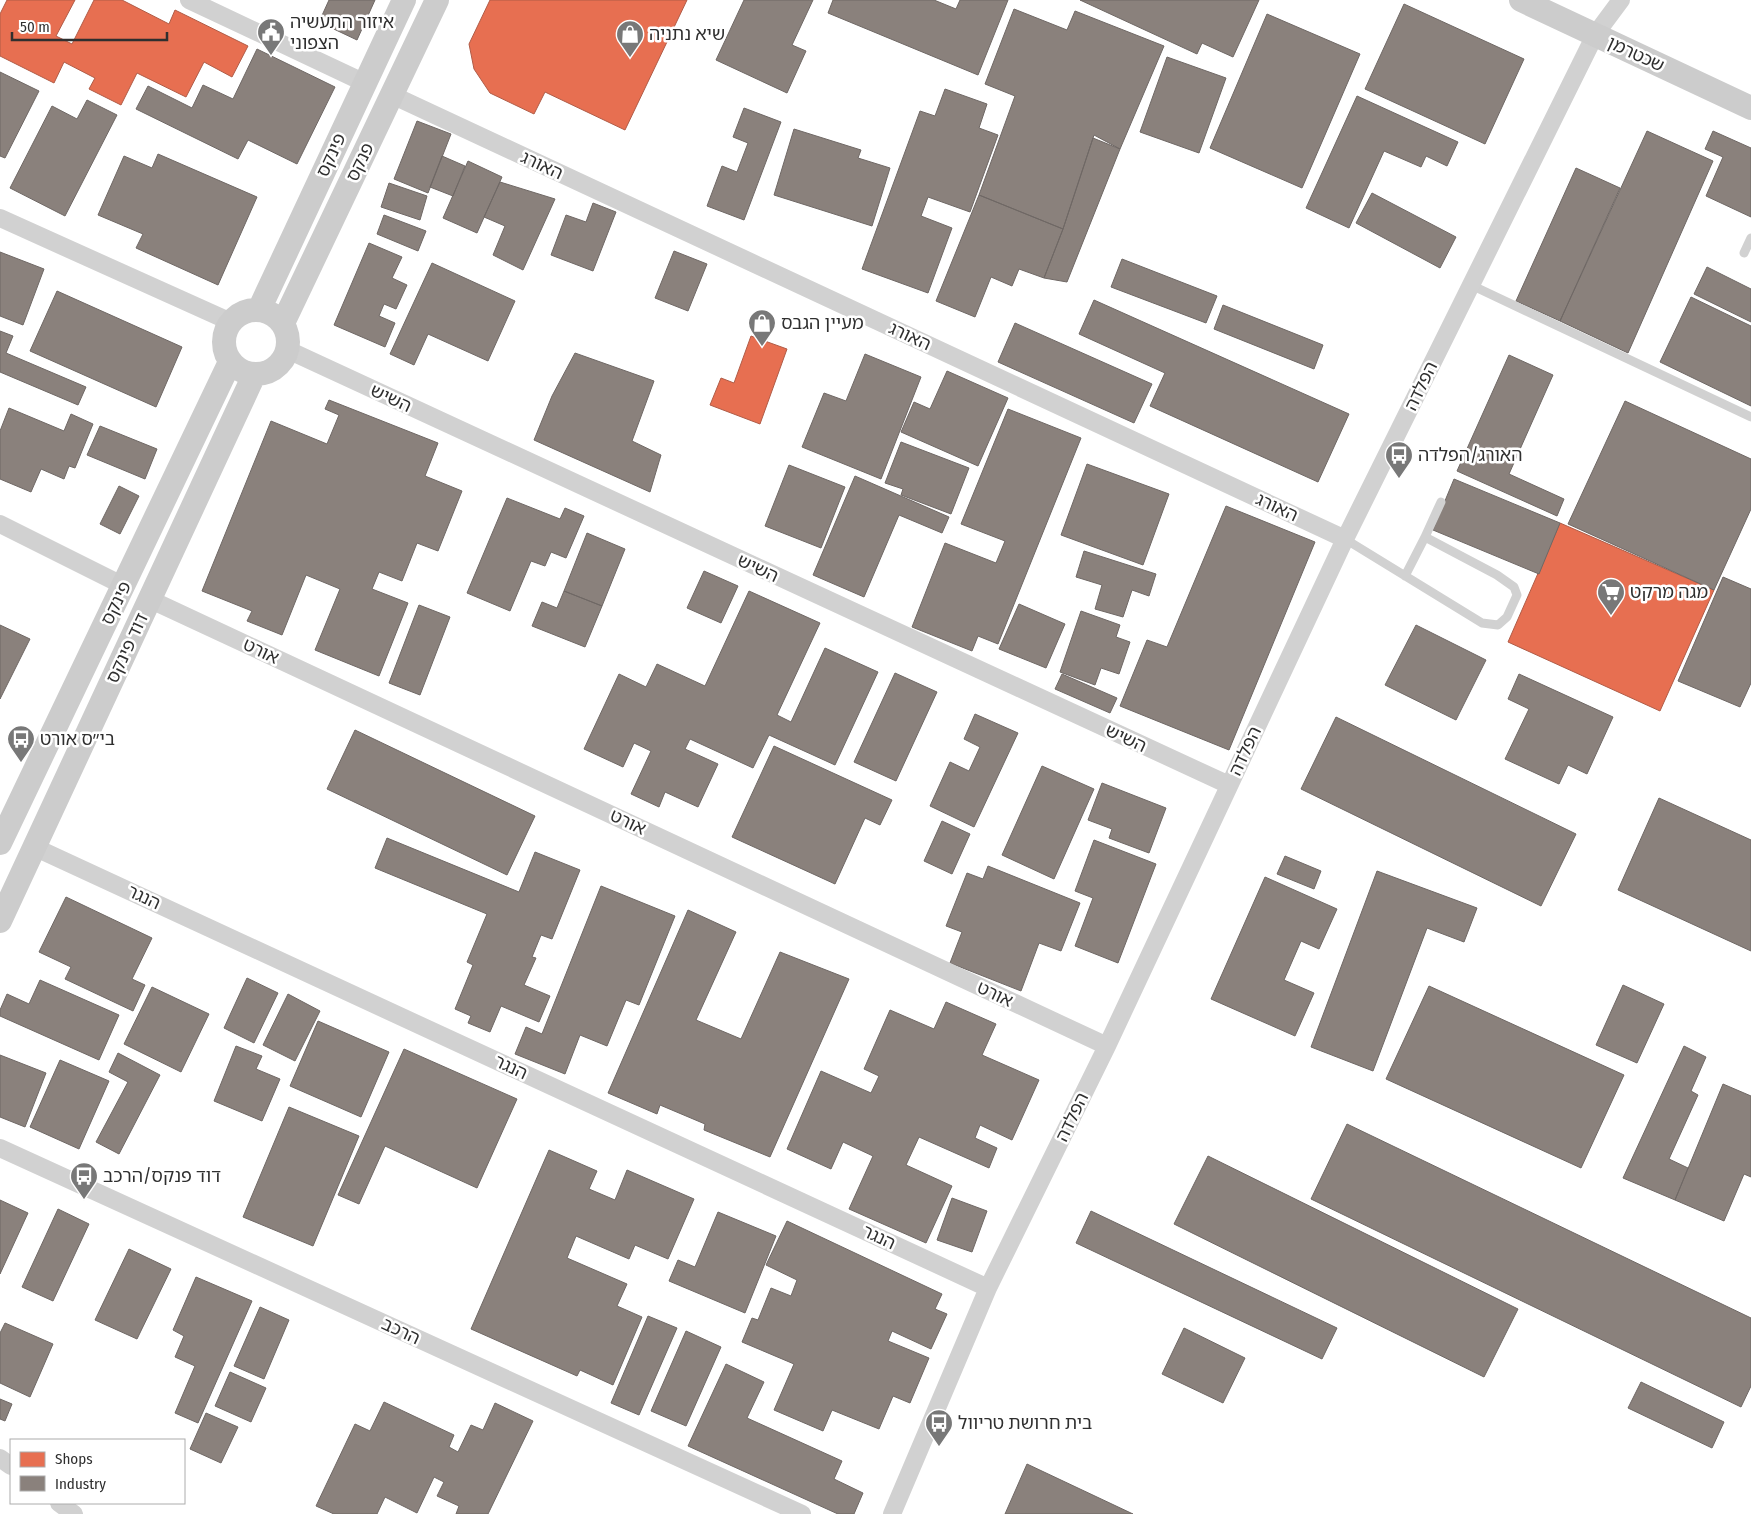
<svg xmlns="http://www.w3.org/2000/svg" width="1751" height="1514" viewBox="0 0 1751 1514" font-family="'Fira Sans Condensed','Noto Sans Hebrew',sans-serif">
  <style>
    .shops { fill: #e76f51; stroke: #b05c47 }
    .industry { fill: #8a817c; stroke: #6f6865 }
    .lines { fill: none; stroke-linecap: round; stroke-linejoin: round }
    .lane { stroke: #d1d1d1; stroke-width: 9 }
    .street { stroke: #d1d1d1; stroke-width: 18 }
    .secondary { stroke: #ccc; stroke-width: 24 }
    .labels { text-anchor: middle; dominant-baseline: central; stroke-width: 5; stroke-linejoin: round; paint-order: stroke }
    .poi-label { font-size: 18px; fill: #2f2f2f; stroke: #fff; text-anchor: start }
    .street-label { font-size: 18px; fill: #2f2f2f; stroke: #fff }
  </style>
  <rect width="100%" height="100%" fill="#fff"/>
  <path class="shops" d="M7 0H75L56 36 72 44 94 0H122L169 24 175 10 248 46 232 77 204 62 186 97 137 73 121 105 89 89 95 78 64 62 54 83 0 56V14Z
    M490 0H687L625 130 545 92 534 114 490 93 474 69 469 44Z
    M751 336 787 349 760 424 710 405 721 378 734 383Z
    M1560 523 1714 590 1660 711 1508 642Z"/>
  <path class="industry" d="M329 0H375L357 40 319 22Z
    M744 0H813L792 45 806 51 787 93 716 60Z
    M833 0H934L956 9 960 0H1008L978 75 828 13Z
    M1080 0H1259L1233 57 1202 43 1197 54Z
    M1404 4 1524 59 1485 144 1365 89Z
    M1014 9 1067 30 1075 11 1164 46 1120 149 1094 135 1063 229 979 195 1015 96 985 84Z
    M1267 14 1360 54 1302 188 1210 148Z
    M257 49 335 87 297 164 248 140 238 159 136 109 148 86 192 108 203 85 233 99Z
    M1167 57 1226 78 1199 153 1140 132Z
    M0 72 39 91 5 158 0 156Z
    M945 89 987 104 979 128 998 135 970 212 928 197 921 216 952 228 928 293 862 269 920 111 935 116Z
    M1357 96 1458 142 1447 166 1426 156 1421 167 1384 151 1349 228 1306 208Z
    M87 100 117 115 65 216 10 188 52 106 77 119Z
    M744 108 781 122 744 220 707 206 722 166 737 172 748 143 733 137Z
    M417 121 451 134 428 193 394 179Z
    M794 129 861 150 858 158 890 168 872 226 774 195Z
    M1647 131 1713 161 1628 353 1560 321Z
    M1713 131 1751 148V217L1706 196 1723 157 1705 149Z
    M1093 138 1120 149 1067 282 1044 278 1063 229Z
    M158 154 257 197 218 285 136 248 143 234 98 215 124 156 152 168Z
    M442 156 465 166 453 196 430 187Z
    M468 161 502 177 477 233 443 218Z
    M1576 168 1620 188 1560 321 1516 301Z
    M500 182 555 199 523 270 493 255 505 226 484 217Z
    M389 183 427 196 420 220 381 207Z
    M1372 193 1456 237 1440 268 1356 223Z
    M979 195 1063 229 1044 278 1019 269 1012 286 991 277 975 317 936 301Z
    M593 203 616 212 593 271 551 255 566 215 586 222Z
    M384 215 426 231 418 251 377 234Z
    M369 243 402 257 392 278 407 285 396 309 384 304 379 316 395 323 385 347 334 325Z
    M674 251 707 264 688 311 655 298Z
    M0 252 44 269 23 325 0 316Z
    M1122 259 1217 296 1206 323 1111 287Z
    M432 263 515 301 488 361 428 334 414 365 390 354Z
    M1707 267 1751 289V322L1694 294Z
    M57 291 182 347 156 407 30 351Z
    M1691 297 1751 326V406L1660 362Z
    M1094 300 1349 414 1318 482 1150 406 1165 373 1079 334Z
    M1223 305 1323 345 1314 369 1214 329Z
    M1015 323 1152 384 1134 423 998 362Z
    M0 331 13 336 6 353 86 387 78 405 0 372Z
    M575 353 654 381 632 441 661 455 650 492 534 440 552 396Z
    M865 354 921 377 881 479 802 447 824 393 846 401Z
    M1509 355 1553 375 1509 474 1564 499 1557 516 1457 471Z
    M947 371 1008 398 978 466 901 432 914 402 930 409Z
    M329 400 438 443 425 476 462 491 438 551 417 543 402 581 379 572 372 589 408 603 379 676 315 650 340 589 306 575 282 635 247 621 252 611 202 591 271 421 327 444 339 415 325 409Z
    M1625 401 1751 459V509L1714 590 1568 524Z
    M9 408 64 431 71 414 93 424 75 468 69 466 64 479 41 469 31 492 0 479V431Z
    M1008 409 1081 438 998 644 978 636 972 651 912 627 945 543 996 563 1005 541 961 524Z
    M100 426 157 449 145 479 87 455Z
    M901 442 969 468 951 514 901 495 903 489 885 483Z
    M1087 464 1169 494 1143 565 1061 535Z
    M789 465 845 487 821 548 765 526Z
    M855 476 949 517 942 533 899 515 864 597 813 575Z
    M1454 479 1560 523 1539 574 1433 530Z
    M119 486 139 496 120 534 100 524Z
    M507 498 560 519 565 508 584 516 566 558 551 552 545 566 531 561 510 611 467 593Z
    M1226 506 1315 542 1229 750 1120 706 1147 640 1167 647Z
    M587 533 625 549 602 606 564 591Z
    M1084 551 1156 574 1149 596 1132 590 1123 617 1095 609 1102 585 1076 577Z
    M704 571 738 586 721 623 687 608Z
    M1723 577 1751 589V683L1740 707 1678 681Z
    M564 591 602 606 585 647 532 626 542 602 557 608Z
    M749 591 820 623 777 715 791 722 825 648 878 672 835 765 769 735 753 768 690 739 685 749 718 764 698 807 665 792 659 807 631 794 651 751 634 743 623 767 584 749 619 674 646 687 657 664 705 686Z
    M1019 604 1065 624 1046 668 999 649Z
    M419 605 450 617 420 695 389 683Z
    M1081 611 1120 625 1116 637 1130 642 1119 674 1101 668 1095 685 1060 672Z
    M0 625 30 639 0 699Z
    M1416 625 1486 660 1456 720 1385 685Z
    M895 673 937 692 896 781 854 762Z
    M1062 674 1117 698 1110 713 1055 689Z
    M1519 674 1613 717 1587 774 1568 765 1559 784 1505 759 1529 709 1508 699Z
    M975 714 1018 733 974 827 930 806 950 762 969 771 980 747 964 739Z
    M1336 717 1576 834 1541 906 1301 789Z
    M355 730 535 816 507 875 327 789Z
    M774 746 892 800 880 825 865 818 835 884 732 837Z
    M1042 766 1094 789 1054 879 1002 855Z
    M1102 783 1166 808 1149 853 1109 838 1112 829 1088 820Z
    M1659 798 1751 840V951L1618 890Z
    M942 821 970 834 952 874 924 861Z
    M387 838 519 892 535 852 580 870 552 939 541 935 532 957 536 958 524 985 550 996 539 1022 501 1006 490 1032 468 1023 471 1016 455 1009 473 965 467 962 487 914 375 868Z
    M1094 840 1156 864 1118 963 1075 946 1093 898 1075 891Z
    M1285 856 1321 871 1314 889 1277 874Z
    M988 866 1080 903 1061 951 1039 943 1021 991 950 963 962 932 946 926 967 873 983 879Z
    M1377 871 1477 908 1464 942 1427 928 1373 1071 1311 1047Z
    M1265 877 1337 909 1319 949 1301 941 1284 980 1314 993 1295 1036 1211 999Z
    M601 886 675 916 639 1005 626 1000 607 1046 580 1035 565 1074 515 1054 526 1027 542 1034Z
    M66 897 152 938 132 979 145 985 133 1011 65 979 71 967 39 952Z
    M688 910 736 932 696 1020 741 1039 780 952 849 979 770 1157 704 1130 705 1124 660 1105 657 1114 608 1093Z
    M247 978 278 993 254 1043 224 1028Z
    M40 980 119 1015 99 1060 0 1016V1010L7 994 29 1004Z
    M1623 985 1664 1004 1637 1063 1596 1045Z
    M1429 986 1624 1075 1581 1168 1386 1079Z
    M152 987 209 1014 181 1072 124 1044Z
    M288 994 320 1011 295 1061 263 1045Z
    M946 1002 996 1024 982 1055 1039 1080 1012 1140 980 1125 975 1138 997 1148 989 1168 919 1137 906 1165 952 1186 926 1243 849 1209 873 1156 843 1142 831 1169 787 1149 821 1071 871 1093 879 1076 864 1069 890 1010 934 1029Z
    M318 1021 389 1052 361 1117 290 1086Z
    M236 1046 262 1056 256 1069 280 1079 262 1121 214 1101Z
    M1684 1046 1706 1057 1691 1091 1698 1095 1669 1159 1688 1168 1675 1200 1623 1178Z
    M404 1049 517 1099 477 1188 385 1146 359 1204 338 1195Z
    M118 1053 160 1075 119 1154 96 1142 128 1082 109 1072Z
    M0 1055 46 1073 25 1127 0 1117Z
    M60 1060 109 1081 79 1149 30 1127Z
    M1723 1084 1751 1096V1177L1744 1174 1724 1221 1675 1200Z
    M289 1107 359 1136 313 1246 243 1217Z
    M1347 1124 1751 1318V1386L1741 1407 1311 1199Z
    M549 1150 597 1171 589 1189 615 1200 627 1170 694 1199 668 1259 635 1245 629 1259 576 1236 567 1258 627 1284 617 1306 642 1317 613 1385 580 1370 577 1376 471 1329Z
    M1208 1156 1518 1309 1484 1377 1174 1224Z
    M952 1198 987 1211 972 1252 937 1240Z
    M0 1200 28 1213 0 1274Z
    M58 1209 89 1224 53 1301 22 1287Z
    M1091 1211 1337 1328 1322 1359 1076 1243Z
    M718 1212 776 1236 745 1313 669 1281 678 1260 695 1267Z
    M787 1221 942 1294 935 1309 947 1314 931 1349 892 1331 888 1341 929 1358 910 1403 893 1396 879 1429 832 1410 823 1431 774 1410 794 1364 742 1342 752 1318 758 1320 771 1288 791 1296 797 1280 766 1265Z
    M129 1249 171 1269 137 1339 95 1320Z
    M196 1277 252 1301 198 1423 175 1413 195 1366 175 1357 184 1336 173 1330Z
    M260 1307 289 1320 264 1379 234 1366Z
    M648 1316 677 1328 639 1415 611 1403Z
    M5 1323 53 1344 30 1397 0 1383V1333Z
    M1184 1328 1245 1358 1223 1403 1162 1374Z
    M686 1331 721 1347 686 1426 651 1411Z
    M726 1364 764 1382 747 1418 842 1461 834 1479 863 1493 854 1514H838L688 1446Z
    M230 1372 266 1388 251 1422 215 1406Z
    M1641 1382 1724 1422 1712 1448 1628 1408Z
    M0 1399 12 1404 5 1421 0 1419Z
    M384 1402 454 1435 449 1447 458 1452 471 1425 483 1430 495 1403 533 1421 488 1514H456L459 1506 437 1496 444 1482 434 1477 417 1513 385 1497 377 1514H334L316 1506 355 1424 370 1431Z
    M206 1413 238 1427 221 1463 190 1449Z
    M1027 1464 1133 1514H1005Z"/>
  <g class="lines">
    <path class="lane" d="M1744 253 1751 238
      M1471 285 1751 417
      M1345 539 1482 623 1498 625 1507 617 1517 595 1514 587 1497 575 1425 537 1441 502
      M1405 576 1425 537"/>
    <path class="street" d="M189 0 365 83
      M392 95 1345 539
      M0 218 231 322
      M288 350 1229 785
      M0 524 124 586
      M149 599 1107 1046
      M34 847 988 1288
      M0 1148 802 1514
      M0 1458 11 1466
      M59 1503 74 1514
      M892 1514 988 1288 1107 1046 1345 539 1595 35 1621 0"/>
    <path class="secondary" d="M1521 0 1751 108
      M224 342a32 32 0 1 1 64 0a32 32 0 1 1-64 0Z
      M259 310 404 0
      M283 323 437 0
      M0 843 230 362
      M0 921 254 375"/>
  </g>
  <defs>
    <g id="civic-pin" transform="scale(1.4375)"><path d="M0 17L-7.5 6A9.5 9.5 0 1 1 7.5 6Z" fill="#787878" stroke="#fff"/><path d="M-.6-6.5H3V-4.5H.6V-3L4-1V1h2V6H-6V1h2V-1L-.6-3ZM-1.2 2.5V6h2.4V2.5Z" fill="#fff"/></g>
    <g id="shop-pin" transform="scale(1.4375)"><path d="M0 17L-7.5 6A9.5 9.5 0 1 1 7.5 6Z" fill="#787878" stroke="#fff"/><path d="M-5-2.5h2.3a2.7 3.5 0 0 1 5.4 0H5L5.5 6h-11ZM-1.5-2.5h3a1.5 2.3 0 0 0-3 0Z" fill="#fff"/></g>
    <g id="bus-pin" transform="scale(1.4375)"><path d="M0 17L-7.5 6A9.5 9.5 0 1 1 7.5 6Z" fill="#787878" stroke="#fff"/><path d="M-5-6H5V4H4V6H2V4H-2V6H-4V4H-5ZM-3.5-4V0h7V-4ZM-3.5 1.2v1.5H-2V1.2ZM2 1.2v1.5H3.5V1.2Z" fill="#fff"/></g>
    <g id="supermarket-pin" transform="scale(1.4375)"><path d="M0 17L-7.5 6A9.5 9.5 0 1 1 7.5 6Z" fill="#787878" stroke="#fff"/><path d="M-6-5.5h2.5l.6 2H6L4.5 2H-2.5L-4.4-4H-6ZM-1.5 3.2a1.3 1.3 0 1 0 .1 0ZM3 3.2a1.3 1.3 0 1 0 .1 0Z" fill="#fff"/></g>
  </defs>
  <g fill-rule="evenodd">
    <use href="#civic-pin" x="271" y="32"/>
    <use href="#shop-pin" x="630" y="34"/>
    <use href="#shop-pin" x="762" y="323"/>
    <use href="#bus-pin" x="1399" y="455"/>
    <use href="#supermarket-pin" x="1611" y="592"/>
    <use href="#bus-pin" x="21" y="739"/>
    <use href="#bus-pin" x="84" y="1176"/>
    <use href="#bus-pin" x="939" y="1423"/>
  </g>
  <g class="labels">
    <g class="poi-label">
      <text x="290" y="22">איזור התעשיה<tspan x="290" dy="21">הצפוני</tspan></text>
      <text x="649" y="34">שיא נתניה</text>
      <text x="781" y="323">מעיין הגבס</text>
      <text x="1418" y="455">האורג/הפלדה</text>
      <text x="1630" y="592">מגה מרקט</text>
      <text x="40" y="739">בי״ס אורט</text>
      <text x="103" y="1176">דוד פנקס/הרכב</text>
      <text x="958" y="1423">בית חרושת טריוול</text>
    </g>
    <g class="street-label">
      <text transform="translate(1636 54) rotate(25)">שכטרמן</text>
      <text transform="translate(331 155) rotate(-65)">פינקס</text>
      <text transform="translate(360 162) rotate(-64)">פנקס</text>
      <text transform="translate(542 165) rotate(25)">האורג</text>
      <text transform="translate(910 336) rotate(25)">האורג</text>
      <text transform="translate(1421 386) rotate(-64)">הפלדה</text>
      <text transform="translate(391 398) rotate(25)">השיש</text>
      <text transform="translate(1277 507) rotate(25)">האורג</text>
      <text transform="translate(758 568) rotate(25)">השיש</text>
      <text transform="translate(116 603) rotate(-64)">פינקס</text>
      <text transform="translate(127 648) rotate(-65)">דוד פינקס</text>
      <text transform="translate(261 651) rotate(25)">אורט</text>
      <text transform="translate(1126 738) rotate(25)">השיש</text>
      <text transform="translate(1245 751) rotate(-65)">הפלדה</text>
      <text transform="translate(628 822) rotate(25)">אורט</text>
      <text transform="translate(144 897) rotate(25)">הנגר</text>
      <text transform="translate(995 994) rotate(25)">אורט</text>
      <text transform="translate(511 1067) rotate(25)">הנגר</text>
      <text transform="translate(1072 1117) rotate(-64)">הפלדה</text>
      <text transform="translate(879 1237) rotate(25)">הנגר</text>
      <text transform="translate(401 1331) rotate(25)">הרכב</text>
    </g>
  </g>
  <rect x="10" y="1439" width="175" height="65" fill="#ffffff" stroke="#acacac"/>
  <rect x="20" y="1452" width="25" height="15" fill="#e76f51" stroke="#acacac"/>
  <text x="55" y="1464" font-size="15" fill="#2f2f2f">Shops</text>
  <rect x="20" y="1476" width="25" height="15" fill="#8a817c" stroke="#acacac"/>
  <text x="55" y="1489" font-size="15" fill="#2f2f2f">Industry</text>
  <path d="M12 32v8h155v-8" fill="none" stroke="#2f2f2f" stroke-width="2.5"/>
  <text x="20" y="32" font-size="15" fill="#2f2f2f" stroke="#ffffff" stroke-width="4" paint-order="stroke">50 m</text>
</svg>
